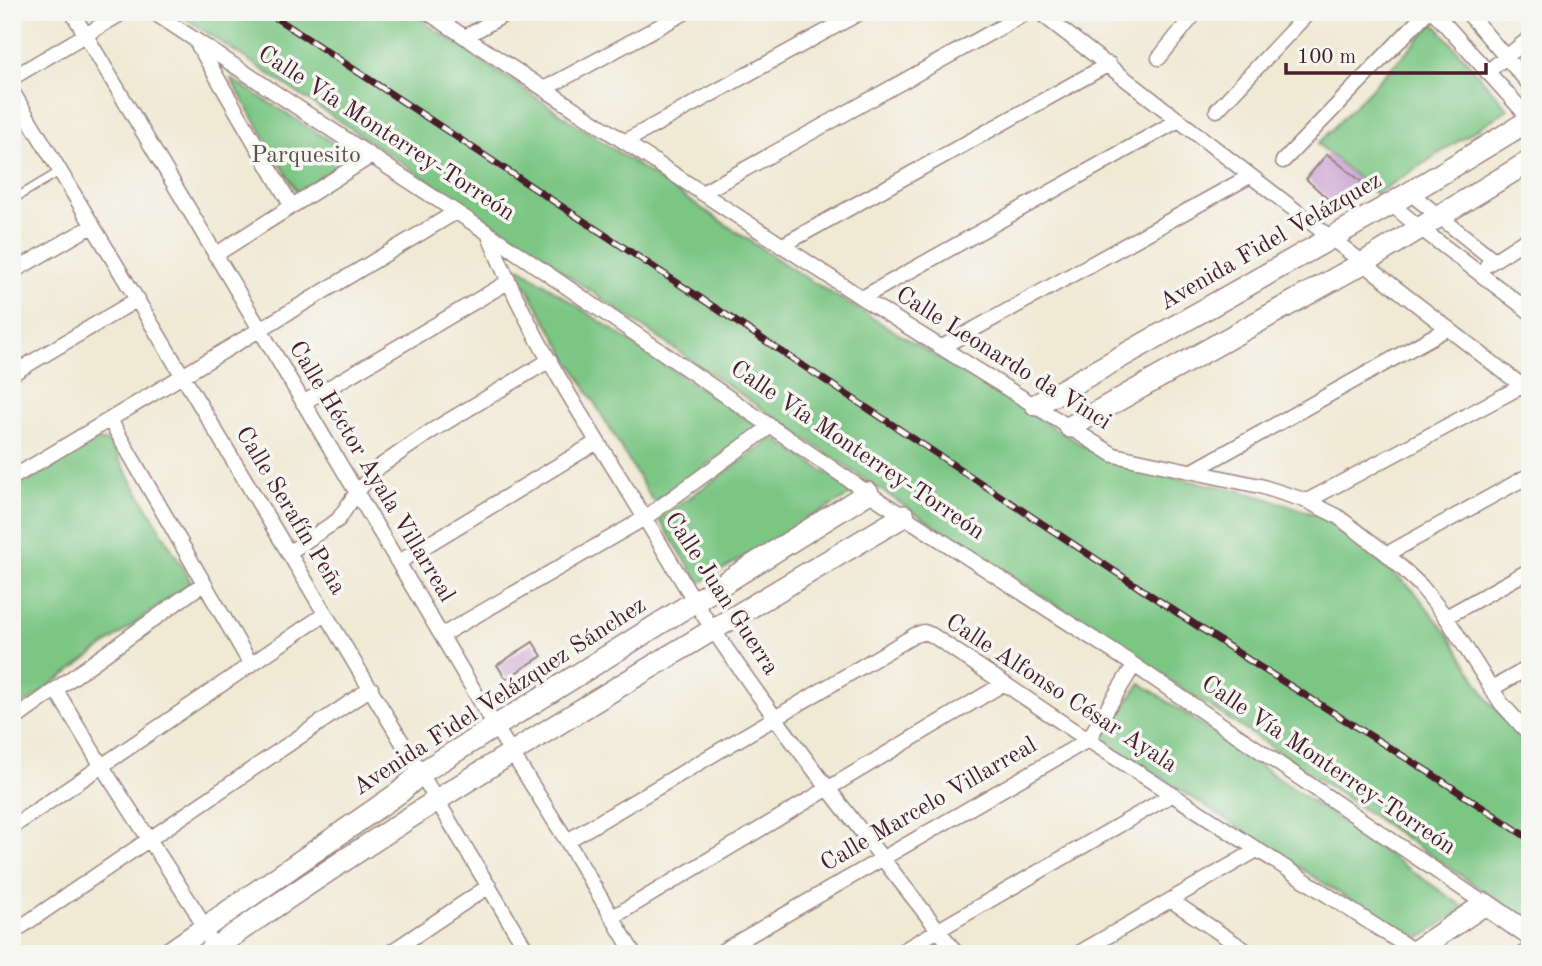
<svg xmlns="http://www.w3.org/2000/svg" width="1542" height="966" viewBox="0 0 1542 966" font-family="'Old Standard TT',serif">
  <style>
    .green { fill: #7cc684; stroke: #637258; stroke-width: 2 }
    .building { fill: #c398ce }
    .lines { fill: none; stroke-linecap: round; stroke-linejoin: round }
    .lane-casing { stroke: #9d8480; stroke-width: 10 }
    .street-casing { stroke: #9d8480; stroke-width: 17 }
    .secondary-casing { stroke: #9d8480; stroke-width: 24 }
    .lane { stroke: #fff; stroke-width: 7 }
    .street { stroke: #fff; stroke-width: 14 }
    .secondary { stroke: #fff; stroke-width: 21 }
    .rail-casing { stroke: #4a1f2b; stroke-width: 7 }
    .rail { stroke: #f6f6f2; stroke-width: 4.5; stroke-dasharray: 13; stroke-linecap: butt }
    .labels { text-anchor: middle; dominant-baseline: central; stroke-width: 7; stroke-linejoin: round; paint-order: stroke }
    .street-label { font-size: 24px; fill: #4a1f2b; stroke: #f6f6f2 }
    .park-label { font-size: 24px; fill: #595146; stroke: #f6f6f2 }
  </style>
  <rect width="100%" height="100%" fill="#f6f6f2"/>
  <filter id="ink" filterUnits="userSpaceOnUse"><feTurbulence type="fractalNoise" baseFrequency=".0143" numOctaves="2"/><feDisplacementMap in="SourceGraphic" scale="14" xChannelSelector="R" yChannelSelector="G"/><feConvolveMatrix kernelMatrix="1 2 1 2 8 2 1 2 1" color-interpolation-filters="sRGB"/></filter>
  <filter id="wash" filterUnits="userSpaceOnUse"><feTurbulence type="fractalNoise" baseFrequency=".00686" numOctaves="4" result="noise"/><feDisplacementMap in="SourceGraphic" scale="28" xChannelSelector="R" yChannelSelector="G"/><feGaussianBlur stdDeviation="1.57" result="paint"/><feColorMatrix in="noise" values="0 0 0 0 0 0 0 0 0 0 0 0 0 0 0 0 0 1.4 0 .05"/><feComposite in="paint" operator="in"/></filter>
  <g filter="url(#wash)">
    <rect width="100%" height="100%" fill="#f0e9d4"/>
    <path class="green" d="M176 12H409L795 271 1097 454 1129 469 1237 490 1286 504 1321 517 1343 531 1413 590 1450 637 1490 703 1530 746V922L1250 733 870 483 480 215Z
      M1434 23 1508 109 1376 194 1318 144Z
      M230 78 354 156 297 192Z
      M519 267 755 425V431L656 501 652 500 516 270Z
      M774 438 855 492 700 583 659 519Z
      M97 440 109 442 191 582 17 710 12 708V491Z
      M1141 683 1465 908 1414 942 1101 738Z"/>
    <g id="blocks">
      <path class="building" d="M1327 154 1368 187 1343 203 1331 202 1306 179Z
        M533 642 542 656 506 679 497 665Z"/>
    </g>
  </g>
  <g filter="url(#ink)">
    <use href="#blocks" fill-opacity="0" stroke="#9d8480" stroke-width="2"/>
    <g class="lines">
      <g class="lane-casing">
        <path id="lane" d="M12 200 59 172"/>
      </g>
      <g class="street-casing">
        <path id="street" d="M72 12 495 726 567 841 634 954
          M153 12 488 233 868 493 1134 665 1485 904
          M427 12 862 298 1114 455 1260 486 1307 501 1337 516 1387 554 1421 586 1446 617 1501 703 1530 735
          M1039 12 1530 392
          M1434 12 1530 119
          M1467 12 1530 85
          M465 37 509 12
          M197 43 291 205
          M1159 58 1196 12
          M1487 72 1530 38
          M12 78 124 12
          M544 89 686 12
          M12 91 529 954
          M1217 110 1309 12
          M624 142 861 12
          M1283 161 1427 12
          M702 193 1028 12
          M1410 193 1494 260
          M1391 204 1420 228 1530 312
          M488 233C524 326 579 413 632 497 659 541 684 586 712 628 788 741 874 847 957 954
          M781 246 1109 64
          M215 255 371 156
          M1487 265 1530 237
          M12 272 92 226
          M862 298 1179 120
          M942 347 1250 176
          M12 374 138 299
          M303 403 508 282
          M110 420 250 663
          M1193 471 1448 328
          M12 478 456 212
          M1307 501 1522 386
          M288 553 338 520 357 492 379 467 433 430 550 360
          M1387 554 1530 475
          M399 562 597 442
          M1446 617 1530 570
          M442 635 645 518 771 426
          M1491 689 1530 667
          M56 690 101 765 195 910 217 954
          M12 721 204 583
          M12 827 325 614
          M567 841 915 635 924 632 932 635 1088 740 1414 951
          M1172 901 1251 954
          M613 917 1003 684
          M12 933 371 688
          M12 953 13 954
          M388 954 489 886
          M717 954 1088 740 1134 665
          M897 954 1173 794
          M1077 954 1257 850
          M1523 954 1530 950"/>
      </g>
      <g class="secondary-casing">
        <path id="secondary" d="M1036 405 1391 204 1530 120
          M1070 427 1363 263 1530 161
          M167 954 400 792 421 773 868 493
          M206 954C431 797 667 656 904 516
          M1411 954 1485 904 1530 935"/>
      </g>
      <use href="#lane" class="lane"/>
      <use href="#street" class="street"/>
      <use href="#secondary" class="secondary"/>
      <g class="rail-casing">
        <path id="rail" d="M267 12 1255 664 1427 771 1530 839"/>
      </g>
      <use href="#rail" class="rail"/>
    </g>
  </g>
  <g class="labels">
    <g class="street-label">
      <text transform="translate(386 134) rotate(33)">Calle Vía Monterrey-Torreón</text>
      <text transform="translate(1271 242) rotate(-30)">Avenida Fidel Velázquez</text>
      <text transform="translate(1003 359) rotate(32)">Calle Leonardo da Vinci</text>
      <text transform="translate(857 451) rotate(34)">Calle Vía Monterrey-Torreón</text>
      <text transform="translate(371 472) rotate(59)">Calle Héctor Ayala Villarreal</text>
      <text transform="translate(290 511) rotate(59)">Calle Serafín Peña</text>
      <text transform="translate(721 594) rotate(57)">Calle Juan Guerra</text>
      <text transform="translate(1061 694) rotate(33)">Calle Alfonso César Ayala</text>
      <text transform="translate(500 697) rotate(-33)">Avenida Fidel Velázquez Sánchez</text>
      <text transform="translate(1328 766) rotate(34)">Calle Vía Monterrey-Torreón</text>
      <text transform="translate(929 805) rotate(-30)">Calle Marcelo Villarreal</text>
    </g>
    <g class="park-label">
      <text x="306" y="156">Parquesito</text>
    </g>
  </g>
  <rect width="1542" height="966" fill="none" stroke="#f6f6f2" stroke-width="42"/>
  <path d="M1286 63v10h200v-10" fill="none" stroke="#4a1f2b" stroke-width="3.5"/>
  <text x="1297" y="63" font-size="21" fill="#4a1f2b" stroke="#f6f6f2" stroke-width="5" paint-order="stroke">100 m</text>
</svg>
